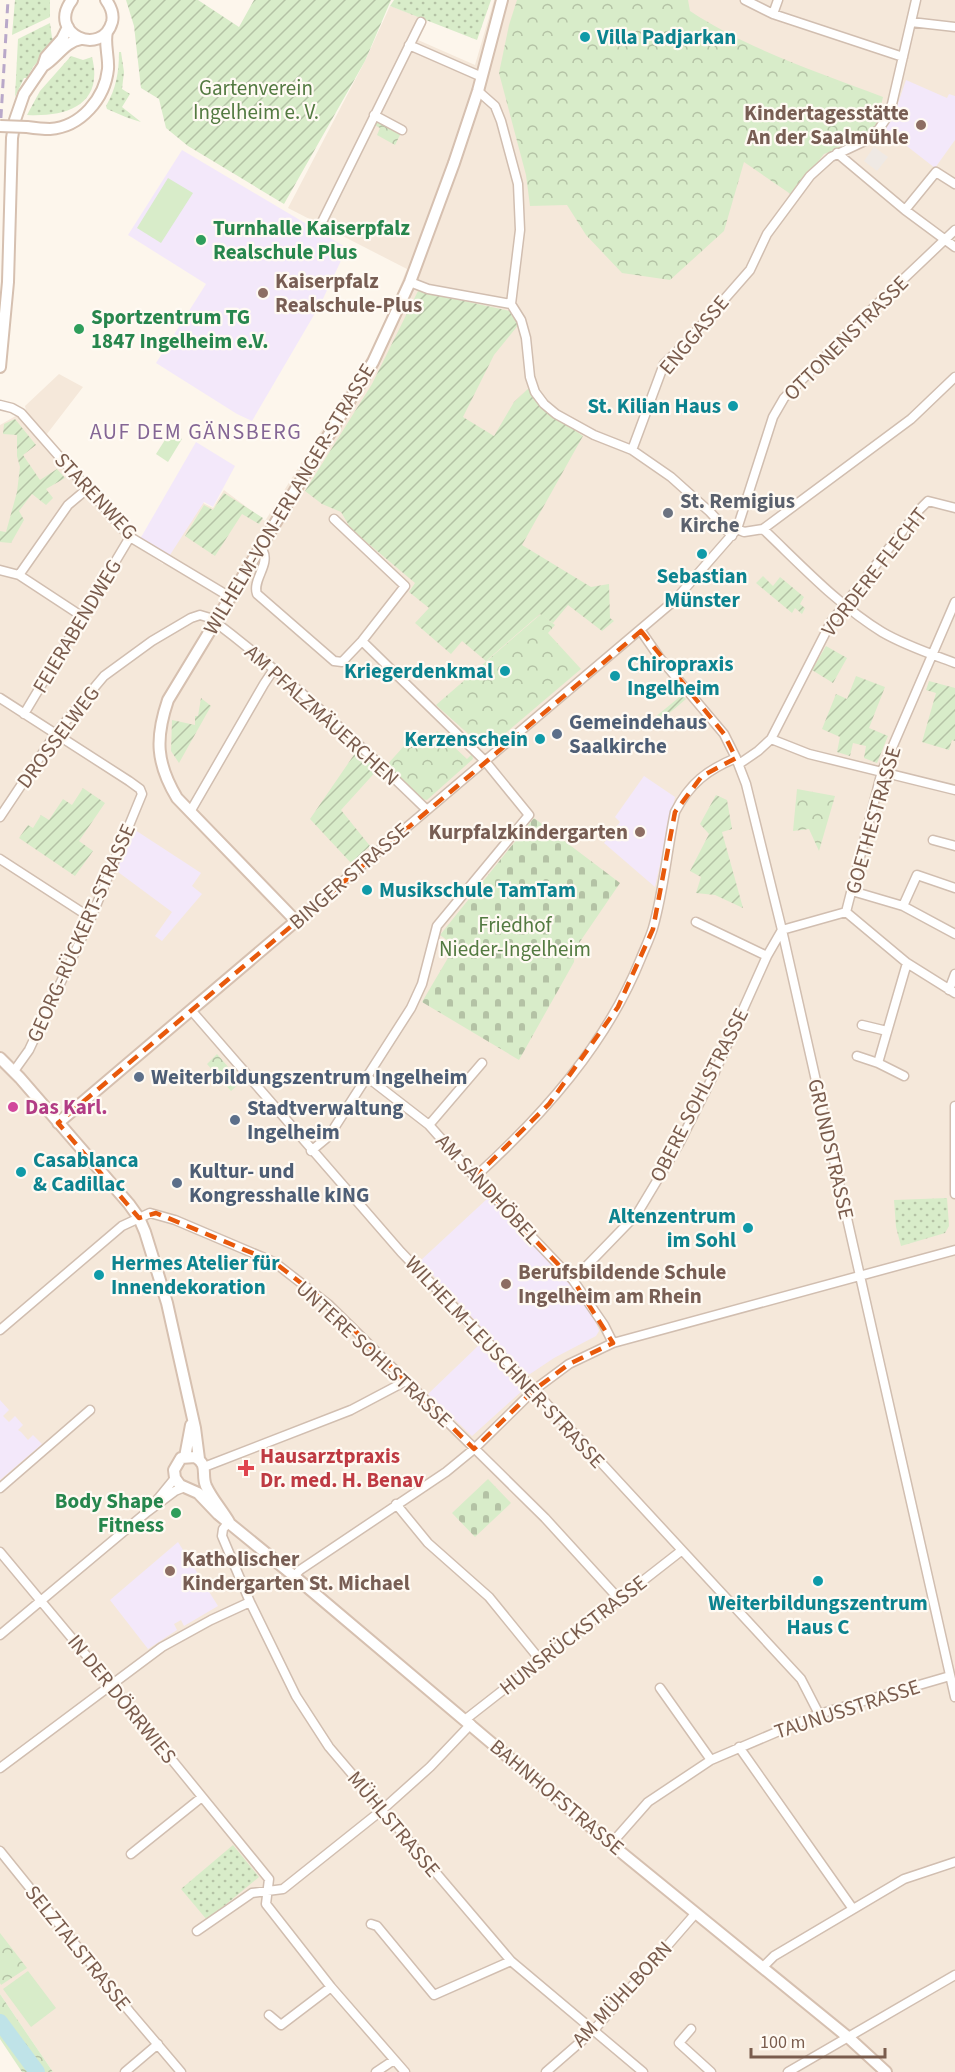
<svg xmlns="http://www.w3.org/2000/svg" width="955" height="2072" viewBox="0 0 955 2072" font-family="'Source Sans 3',sans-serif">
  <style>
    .residential { fill: #f5e8da }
    .industrial { fill: #efe9e4 }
    .education { fill: #f3e8fa }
    .grass { fill: url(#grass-dots) }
    .forest { fill: url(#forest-crowns) }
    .cemetery { fill: url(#cemetery-stones) }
    .garden { fill: url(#garden-furrows) }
    .pitch { fill: #d8ecc9 }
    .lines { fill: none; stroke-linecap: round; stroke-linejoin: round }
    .river { stroke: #bfe3e8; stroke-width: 16 }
    .street-casing { stroke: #d1beb0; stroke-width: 11 }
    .secondary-casing { stroke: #d6c0b0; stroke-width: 14 }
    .street { stroke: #fff; stroke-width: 8 }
    .secondary { stroke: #fff; stroke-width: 10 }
    .rail { stroke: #b9a8c9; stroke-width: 3; stroke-dasharray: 9 6; stroke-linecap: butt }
    .secondary-bridge-casing { stroke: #d6c0b0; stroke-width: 14; stroke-linecap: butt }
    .secondary-bridge { stroke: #fff; stroke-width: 10 }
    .marked { fill: none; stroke: #e8590c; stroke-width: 4.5; stroke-dasharray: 12 8; stroke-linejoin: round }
    .culture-dot { fill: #0f9aa8; stroke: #fffaf3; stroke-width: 2 }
    .education-dot { fill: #8d6e63; stroke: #fffaf3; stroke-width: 2 }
    .leisure-dot { fill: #2e9e5b; stroke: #fffaf3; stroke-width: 2 }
    .worship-dot { fill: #6b7280; stroke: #fffaf3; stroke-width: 2 }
    .service-dot { fill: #5c6f8a; stroke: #fffaf3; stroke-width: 2 }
    .hotel-dot { fill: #d1479c; stroke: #fffaf3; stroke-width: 2 }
    .health-dot { fill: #e0444e; stroke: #fffaf3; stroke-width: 2 }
    .labels { text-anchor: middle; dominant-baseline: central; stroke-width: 4.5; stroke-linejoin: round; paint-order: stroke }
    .culture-label { font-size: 21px; font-weight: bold; fill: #0d838f; stroke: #fffaf3; text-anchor: start }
    .park-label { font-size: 21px; fill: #537a41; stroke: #fffaf3 }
    .education-label { font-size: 21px; font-weight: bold; fill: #785e54; stroke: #fffaf3; text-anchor: start }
    .leisure-label { font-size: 21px; font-weight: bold; fill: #27864d; stroke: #fffaf3; text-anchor: start }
    .street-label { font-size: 21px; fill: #7a5c4d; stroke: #fffaf3 }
    .worship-label { font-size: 21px; font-weight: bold; fill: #5b616d; stroke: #fffaf3; text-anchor: start }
    .service-label { font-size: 21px; font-weight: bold; fill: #4e5e75; stroke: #fffaf3; text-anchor: start }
    .hotel-label { font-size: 21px; font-weight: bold; fill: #b23c85; stroke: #fffaf3; text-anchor: start }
    .health-label { font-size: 21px; font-weight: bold; fill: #be3a42; stroke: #fffaf3; text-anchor: start }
    .neighbourhood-label { font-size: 22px; letter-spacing: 1.5px; fill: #846695; stroke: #fffaf3 }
  </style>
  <defs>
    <pattern id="grass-dots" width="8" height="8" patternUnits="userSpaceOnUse" patternTransform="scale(1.5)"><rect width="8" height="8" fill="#d8ecc9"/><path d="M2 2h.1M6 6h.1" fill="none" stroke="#b4c2a5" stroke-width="1.8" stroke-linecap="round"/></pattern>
    <pattern id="forest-crowns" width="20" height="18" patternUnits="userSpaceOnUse" patternTransform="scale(1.5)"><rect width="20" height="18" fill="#d8ecc9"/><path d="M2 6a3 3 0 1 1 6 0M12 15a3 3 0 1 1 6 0" fill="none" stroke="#b4c2a5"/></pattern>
    <pattern id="cemetery-stones" width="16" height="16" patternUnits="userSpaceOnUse" patternTransform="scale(1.5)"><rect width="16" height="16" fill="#d8ecc9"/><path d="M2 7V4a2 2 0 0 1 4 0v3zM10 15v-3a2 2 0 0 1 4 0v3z" fill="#b4c2a5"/></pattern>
    <pattern id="garden-furrows" width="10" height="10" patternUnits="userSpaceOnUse" patternTransform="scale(1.5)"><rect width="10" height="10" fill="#d8ecc9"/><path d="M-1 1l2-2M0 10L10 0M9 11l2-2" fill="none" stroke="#b4c2a5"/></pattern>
  </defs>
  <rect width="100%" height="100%" fill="#fdf6ec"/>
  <path class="residential" d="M494 0H955V2072H53L0 1994V425L26 410 25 406 59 374 83 387 40 443 123 537 163 564 203 503 213 508 224 490 265 521 378 340 407 269 288 208 365 61 390 6 428 20 418 40 475 65Z"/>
  <path class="industrial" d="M874 147 888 157 877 171 864 161Z"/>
  <path class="education" d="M906 80 947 98 949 94 955 96V140L935 168 885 129 895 112Z
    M182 150 347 248 321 303 252 421 237 414 156 363 206 284 128 235Z
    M196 442 235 466 213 507 204 502 170 555 140 539Z
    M644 776 675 797 655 887 604 843 620 822 615 817Z
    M132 828 201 873 192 886 202 894 162 941 155 936 172 912 114 869Z
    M488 1198 560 1272 579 1296 593 1316 599 1331 596 1336 554 1358 530 1374 524 1373 420 1261Z
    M479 1345 522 1391 472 1436 428 1394Z
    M0 1400 9 1410 3 1416 9 1422 15 1416 23 1425 18 1430 21 1432 28 1440 33 1435 42 1444 0 1480Z
    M178 1542 218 1606 184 1626 181 1620 174 1624 177 1630 148 1649 110 1600Z"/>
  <path class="grass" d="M15 0H50V17L12 35Z
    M394 0H491L477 40 390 6Z
    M50 23 52 38 56 41 33 67 27 78H24L15 97 18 39Z
    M119 52H121L124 72 122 89 130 94 122 107 141 122 128 118 107 109 106 106C116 89 119 72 119 52Z
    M71 56 83 60 92 57C104 105 67 117 27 115L40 91Z
    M947 1198 949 1226 945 1233 901 1246 896 1227 894 1200Z
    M233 1845 259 1877 207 1920 181 1889Z"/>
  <path class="forest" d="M517 0H688L690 11C749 50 818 72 883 97L874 135 824 154 792 195 744 162 724 231 670 280 622 273 586 235 567 205 530 206 526 175 499 73 509 25Z
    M376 119 401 133 395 145 377 135 380 128 373 124Z
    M541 614 555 625 548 633 581 669 502 736 500 735 496 739 497 740 489 747 484 748 436 705Z
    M437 731 467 759 472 754 473 759 427 800 421 799 386 766 404 746 421 748Z
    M797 789 835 796 819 851 809 829 793 831Z
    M217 1054 241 1082 231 1091 207 1064Z
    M0 1933 27 1968 1 1985 0 1983Z
    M0 1994 53 2072H22L0 2039Z"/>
  <path class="cemetery" d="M534 818 620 883 575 949 574 962 519 1060 422 1002 455 946 440 935Z
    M488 1479 511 1503 475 1537 452 1513Z"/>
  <path class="garden" d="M126 0H198L239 27 254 0H391L365 61 284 204 188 146 166 128 159 99 141 88 134 26Z
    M418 291 510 311 519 324 494 355 463 417 494 436 514 402 530 387 548 412 583 436 522 545 591 587 609 584 610 618 614 621 602 631 568 605 553 623 540 614 486 661 462 641 451 654 415 623 429 608 409 592 415 583 351 529 341 512 322 504 305 491 372 384Z
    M15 419 36 445 23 455 40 480 57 469 65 478 46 489 53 498 46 505 32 494 19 511 24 520 11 543 0 542V531L6 532 17 492 20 467 17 456V435L3 434 4 424Z
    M224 493 263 518 259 524 242 514 215 556 185 536 204 505 213 510Z
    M763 576 773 586 780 577 804 597 800 604 805 608 802 614 795 608 792 613 756 583Z
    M826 646 847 658 833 683 812 670Z
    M856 676 885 687 869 728 888 736 877 763 864 758 866 746 853 743 850 756 837 752 840 737 822 729 836 694 847 699Z
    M929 681 955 688V741L952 740 949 750 922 742 936 693 926 690Z
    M682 695 686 699 666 716 671 722 665 728 654 718Z
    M201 698 211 706 179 763 171 751 172 720 195 725V716H198Z
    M358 749 379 768 341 810 370 846 351 863 310 819Z
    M83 788 105 803 79 841 93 851 75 876 19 838 28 825 33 828 41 815 49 820 63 799 72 805Z
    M716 795 727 800 732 829 722 832 743 908 715 895 696 893 701 877 690 871 709 834 700 824Z"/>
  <path class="pitch" d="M168 178 193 193 161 243 137 228Z
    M170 432 182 439 168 462 156 454Z
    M28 1971 56 2008 31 2027 3 1989Z"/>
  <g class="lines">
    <path class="river" d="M0 2022 37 2072"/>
    <g class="street-casing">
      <path id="street" d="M745 0 773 14
        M778 0 773 14 903 57
        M911 22 955 27
        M409 45 482 77
        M478 91 495 106 501 121 518 184 520 230 511 304 521 320 526 338 530 377 535 392 544 404 556 414 594 435 632 450 671 477 710 512 732 536
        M374 115 402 130
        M837 153 905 210 955 247
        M905 210 936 172 955 184
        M319 228 421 22
        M410 282 428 289 511 304
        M0 405 12 408 21 413 130 537 230 597
        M632 450 664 364 686 343 750 270 767 234 810 176 831 157 865 141 879 129 887 117 892 104 916 0
        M737 529 744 532 763 529 911 419 955 377
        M763 529C801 565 838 605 882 632 904 645 931 654 955 663
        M259 549 263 551C270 565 252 580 257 594L334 661 342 662 362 641 405 586 334 519
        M0 570 19 575 83 617
        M19 575 68 505 87 489
        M641 631 659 657 724 734 736 758 746 784 782 930 955 1697
        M0 698 129 781 140 789 142 794 91 918 29 1050 14 1071
        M24 714 130 537
        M771 739 831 622 919 510 928 501 955 508
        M739 764 758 751 771 739 809 754 955 790
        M190 812 264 684 274 669
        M0 817 56 733 104 676 152 641 191 618 200 615 210 618C287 676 358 743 427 810
        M933 840 955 846
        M0 859 91 918
        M955 888 917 875 903 906 955 934
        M852 891 903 906
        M846 912 907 963 955 993
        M296 921 675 600 737 529 773 417 784 398 875 306 955 230
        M696 922 767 956
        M949 990 955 974
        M191 1010 401 1252 534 1390 801 1679 819 1714
        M862 1025 887 1031
        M857 1056 878 1063
        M904 1076 878 1063 907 963
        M367 1077 429 1125 475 1177 573 1280 604 1325 613 1343
        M955 1106V1194
        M429 1125 482 1063
        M311 1151 329 1136 411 1008 422 984 437 926 529 815 485 761 362 641
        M475 1177C543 1115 606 1045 641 958 645 948 650 938 653 928 664 890 667 850 675 812 690 783 707 770 736 758
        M573 1280 637 1214 679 1144 714 1074 767 956 782 930 846 912 882 771 955 602
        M0 1330 122 1226 150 1213 175 1220 274 1262 328 1304 545 1518 619 1599
        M204 1467 351 1410 406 1381
        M0 1488 90 1410
        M157 1500 175 1478
        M396 1504 428 1543 489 1597 541 1661
        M229 1522 223 1529 222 1536 250 1602 296 1696 329 1747 511 1961 643 2072
        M0 1552 111 1685 269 1879 266 1904 331 1987 405 2072
        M294 1576 300 1570 446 1472 474 1449 534 1390 569 1364 613 1343 955 1250
        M0 1635 147 1512 175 1491 185 1487
        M660 1688 711 1760
        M466 1719 681 1551
        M739 1747 853 1909
        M0 1768 162 1647 211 1620 250 1602
        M611 1844 648 1802 711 1760 819 1714 950 1676
        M0 1851 130 2012 181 2072
        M131 1854 202 1797
        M371 1924 377 1926 434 1995 511 1961
        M197 1931 252 1893 283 1889 382 1810 430 1767 471 1724
        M763 1967 774 1956 904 1879 955 1862
        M269 2015 281 2025 331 1987
        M691 2029 679 2043 711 2072
        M125 2072 158 2044
        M376 2072 394 2060
        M546 2072 593 2031 695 1914
        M788 2072 955 1975"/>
    </g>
    <g class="secondary-casing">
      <path id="secondary" d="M72 0C46 34 102 58 112 22 114 14 111 7 106 0
        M43 66C56 59 65 41 81 39
        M27 127C34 128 43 129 50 129 81 127 105 98 108 69 109 57 104 43 107 32
        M0 367 8 282 12 138 15 120 24 94 43 66 46 57 62 39 68 27
        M0 1058 20 1078 129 1204 139 1218 145 1232 167 1303 195 1428 199 1459
        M58 1123 296 921 177 798C156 763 155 738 168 700L373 362 410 282 454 163 478 91 502 0
        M185 1457 191 1425
        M229 1522C222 1510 212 1499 206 1486 201 1474 209 1465 195 1457L181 1458 174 1470 175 1478 180 1485 198 1493 218 1514 294 1576 611 1844 849 2038 886 2072"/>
    </g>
    <use href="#street" class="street"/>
    <use href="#secondary" class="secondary"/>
    <path class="rail" d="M0 133 8 0"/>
    <g class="secondary-bridge-casing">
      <path id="secondary-bridge" d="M0 126 27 127"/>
    </g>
    <use href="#secondary-bridge" class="secondary-bridge"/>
  </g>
  <path class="marked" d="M641 631 724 734 736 758 702 776 675 812 653 929 618 1007 549 1104 475 1177 573 1280 613 1343 569 1364 534 1390 474 1449 328 1304 274 1262 156 1213 139 1218 58 1123Z"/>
  <g class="culture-dot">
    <circle cx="585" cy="37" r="6"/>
    <circle cx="733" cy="406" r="6"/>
    <circle cx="702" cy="554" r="6"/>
    <circle cx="505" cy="671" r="6"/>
    <circle cx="615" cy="676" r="6"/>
    <circle cx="540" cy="739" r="6"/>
    <circle cx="367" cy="890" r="6"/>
    <circle cx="21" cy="1172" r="6"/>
    <circle cx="748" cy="1228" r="6"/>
    <circle cx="99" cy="1275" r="6"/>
    <circle cx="818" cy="1581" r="6"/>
  </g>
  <g class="education-dot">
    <circle cx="921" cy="125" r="6"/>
    <circle cx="263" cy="293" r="6"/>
    <circle cx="640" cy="832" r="6"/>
    <circle cx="506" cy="1284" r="6"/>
    <circle cx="170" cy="1571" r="6"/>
  </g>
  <g class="leisure-dot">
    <circle cx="201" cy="240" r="6"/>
    <circle cx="79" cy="329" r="6"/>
    <circle cx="176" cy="1513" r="6"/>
  </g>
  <circle class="worship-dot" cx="668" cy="513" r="6"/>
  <g class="service-dot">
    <circle cx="557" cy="734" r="6"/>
    <circle cx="139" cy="1077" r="6"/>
    <circle cx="235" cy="1120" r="6"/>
    <circle cx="177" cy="1183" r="6"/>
  </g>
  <circle class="hotel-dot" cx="13" cy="1107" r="6"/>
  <path class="health-dot" d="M243 1459h6v6h6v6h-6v6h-6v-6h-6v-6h6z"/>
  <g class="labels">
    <g class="culture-label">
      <text x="597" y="37">Villa Padjarkan</text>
      <text x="721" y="406" text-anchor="end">St. Kilian Haus</text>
      <text x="702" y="576" text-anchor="middle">Sebastian<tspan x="702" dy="24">Münster</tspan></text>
      <text x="627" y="664">Chiropraxis<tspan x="627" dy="24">Ingelheim</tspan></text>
      <text x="493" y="671" text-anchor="end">Kriegerdenkmal</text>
      <text x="528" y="739" text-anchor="end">Kerzenschein</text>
      <text x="379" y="890">Musikschule TamTam</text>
      <text x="33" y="1160">Casablanca<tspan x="33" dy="24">&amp; Cadillac</tspan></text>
      <text x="736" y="1216" text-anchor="end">Altenzentrum<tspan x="736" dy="24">im Sohl</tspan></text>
      <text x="111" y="1263">Hermes Atelier für<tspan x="111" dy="24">Innendekoration</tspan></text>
      <text x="818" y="1603" text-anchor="middle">Weiterbildungszentrum<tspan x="818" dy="24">Haus C</tspan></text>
    </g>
    <g class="park-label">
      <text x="256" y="88">Gartenverein<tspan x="256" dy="24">Ingelheim e. V.</tspan></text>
      <text x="515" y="925">Friedhof<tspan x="515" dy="24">Nieder-Ingelheim</tspan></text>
    </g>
    <g class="education-label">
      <text x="909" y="113" text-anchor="end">Kindertagesstätte<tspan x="909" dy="24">An der Saalmühle</tspan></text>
      <text x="275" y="281">Kaiserpfalz<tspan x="275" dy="24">Realschule-Plus</tspan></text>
      <text x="628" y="832" text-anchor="end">Kurpfalzkindergarten</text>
      <text x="518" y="1272">Berufsbildende Schule<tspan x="518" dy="24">Ingelheim am Rhein</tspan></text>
      <text x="182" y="1559">Katholischer<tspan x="182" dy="24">Kindergarten St. Michael</tspan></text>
    </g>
    <g class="leisure-label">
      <text x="213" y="228">Turnhalle Kaiserpfalz<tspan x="213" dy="24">Realschule Plus</tspan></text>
      <text x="91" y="317">Sportzentrum TG<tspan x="91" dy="24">1847 Ingelheim e.V.</tspan></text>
      <text x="164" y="1501" text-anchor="end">Body Shape<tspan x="164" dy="24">Fitness</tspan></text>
    </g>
    <g class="street-label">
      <text transform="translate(694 335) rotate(-50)">ENGGASSE</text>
      <text transform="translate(846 338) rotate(-45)">OTTONENSTRASSE</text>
      <text transform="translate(96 496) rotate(47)">STARENWEG</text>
      <text transform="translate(289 499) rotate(-59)">WILHELM-VON-ERLANGER-STRASSE</text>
      <text transform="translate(874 572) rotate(-52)">VORDERE FLECHT</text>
      <text transform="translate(77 626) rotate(-59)">FEIERABENDWEG</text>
      <text transform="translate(322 715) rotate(42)">AM PFALZMÄUERCHEN</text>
      <text transform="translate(58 737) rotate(-53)">DROSSELWEG</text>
      <text transform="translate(873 820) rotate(-74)">GOETHESTRASSE</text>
      <text transform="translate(349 876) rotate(-41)">BINGER STRASSE</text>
      <text transform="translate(81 933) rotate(-66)">GEORG-RÜCKERT-STRASSE</text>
      <text transform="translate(699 1095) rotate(-63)">OBERE SOHLSTRASSE</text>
      <text transform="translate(831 1149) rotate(77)">GRUNDSTRASSE</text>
      <text transform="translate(488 1189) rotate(47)">AM SANDHÖBEL</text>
      <text transform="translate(374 1354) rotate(43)">UNTERE SOHLSTRASSE</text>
      <text transform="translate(505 1362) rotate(47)">WILHELM-LEUSCHNER-STRASSE</text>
      <text transform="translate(573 1635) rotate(-38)">HUNSRÜCKSTRASSE</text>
      <text transform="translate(122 1699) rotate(51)">IN DER DÖRRWIES</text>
      <text transform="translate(847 1709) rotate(-18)">TAUNUSSTRASSE</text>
      <text transform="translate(557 1797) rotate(40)">BAHNHOFSTRASSE</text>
      <text transform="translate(394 1824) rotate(50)">MÜHLSTRASSE</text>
      <text transform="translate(78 1948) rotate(51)">SELZTALSTRASSE</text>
      <text transform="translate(622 1994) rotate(-47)">AM MÜHLBORN</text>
    </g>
    <g class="worship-label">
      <text x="680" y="501">St. Remigius<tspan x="680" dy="24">Kirche</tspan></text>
    </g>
    <g class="service-label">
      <text x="569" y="722">Gemeindehaus<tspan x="569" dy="24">Saalkirche</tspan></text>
      <text x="151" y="1077">Weiterbildungszentrum Ingelheim</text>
      <text x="247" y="1108">Stadtverwaltung<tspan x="247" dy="24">Ingelheim</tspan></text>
      <text x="189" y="1171">Kultur- und<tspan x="189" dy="24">Kongresshalle kING</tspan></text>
    </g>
    <g class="hotel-label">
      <text x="25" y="1107">Das Karl.</text>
    </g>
    <g class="health-label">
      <text x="260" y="1456">Hausarztpraxis<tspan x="260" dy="24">Dr. med. H. Benav</tspan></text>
    </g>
    <g class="neighbourhood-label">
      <text x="196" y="432">AUF DEM GÄNSBERG</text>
    </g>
  </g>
  <path d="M751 2048v9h134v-9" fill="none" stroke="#7a5c4d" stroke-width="3"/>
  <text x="760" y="2048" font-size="18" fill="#7a5c4d" stroke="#fffaf3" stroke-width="4.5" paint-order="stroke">100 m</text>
</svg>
